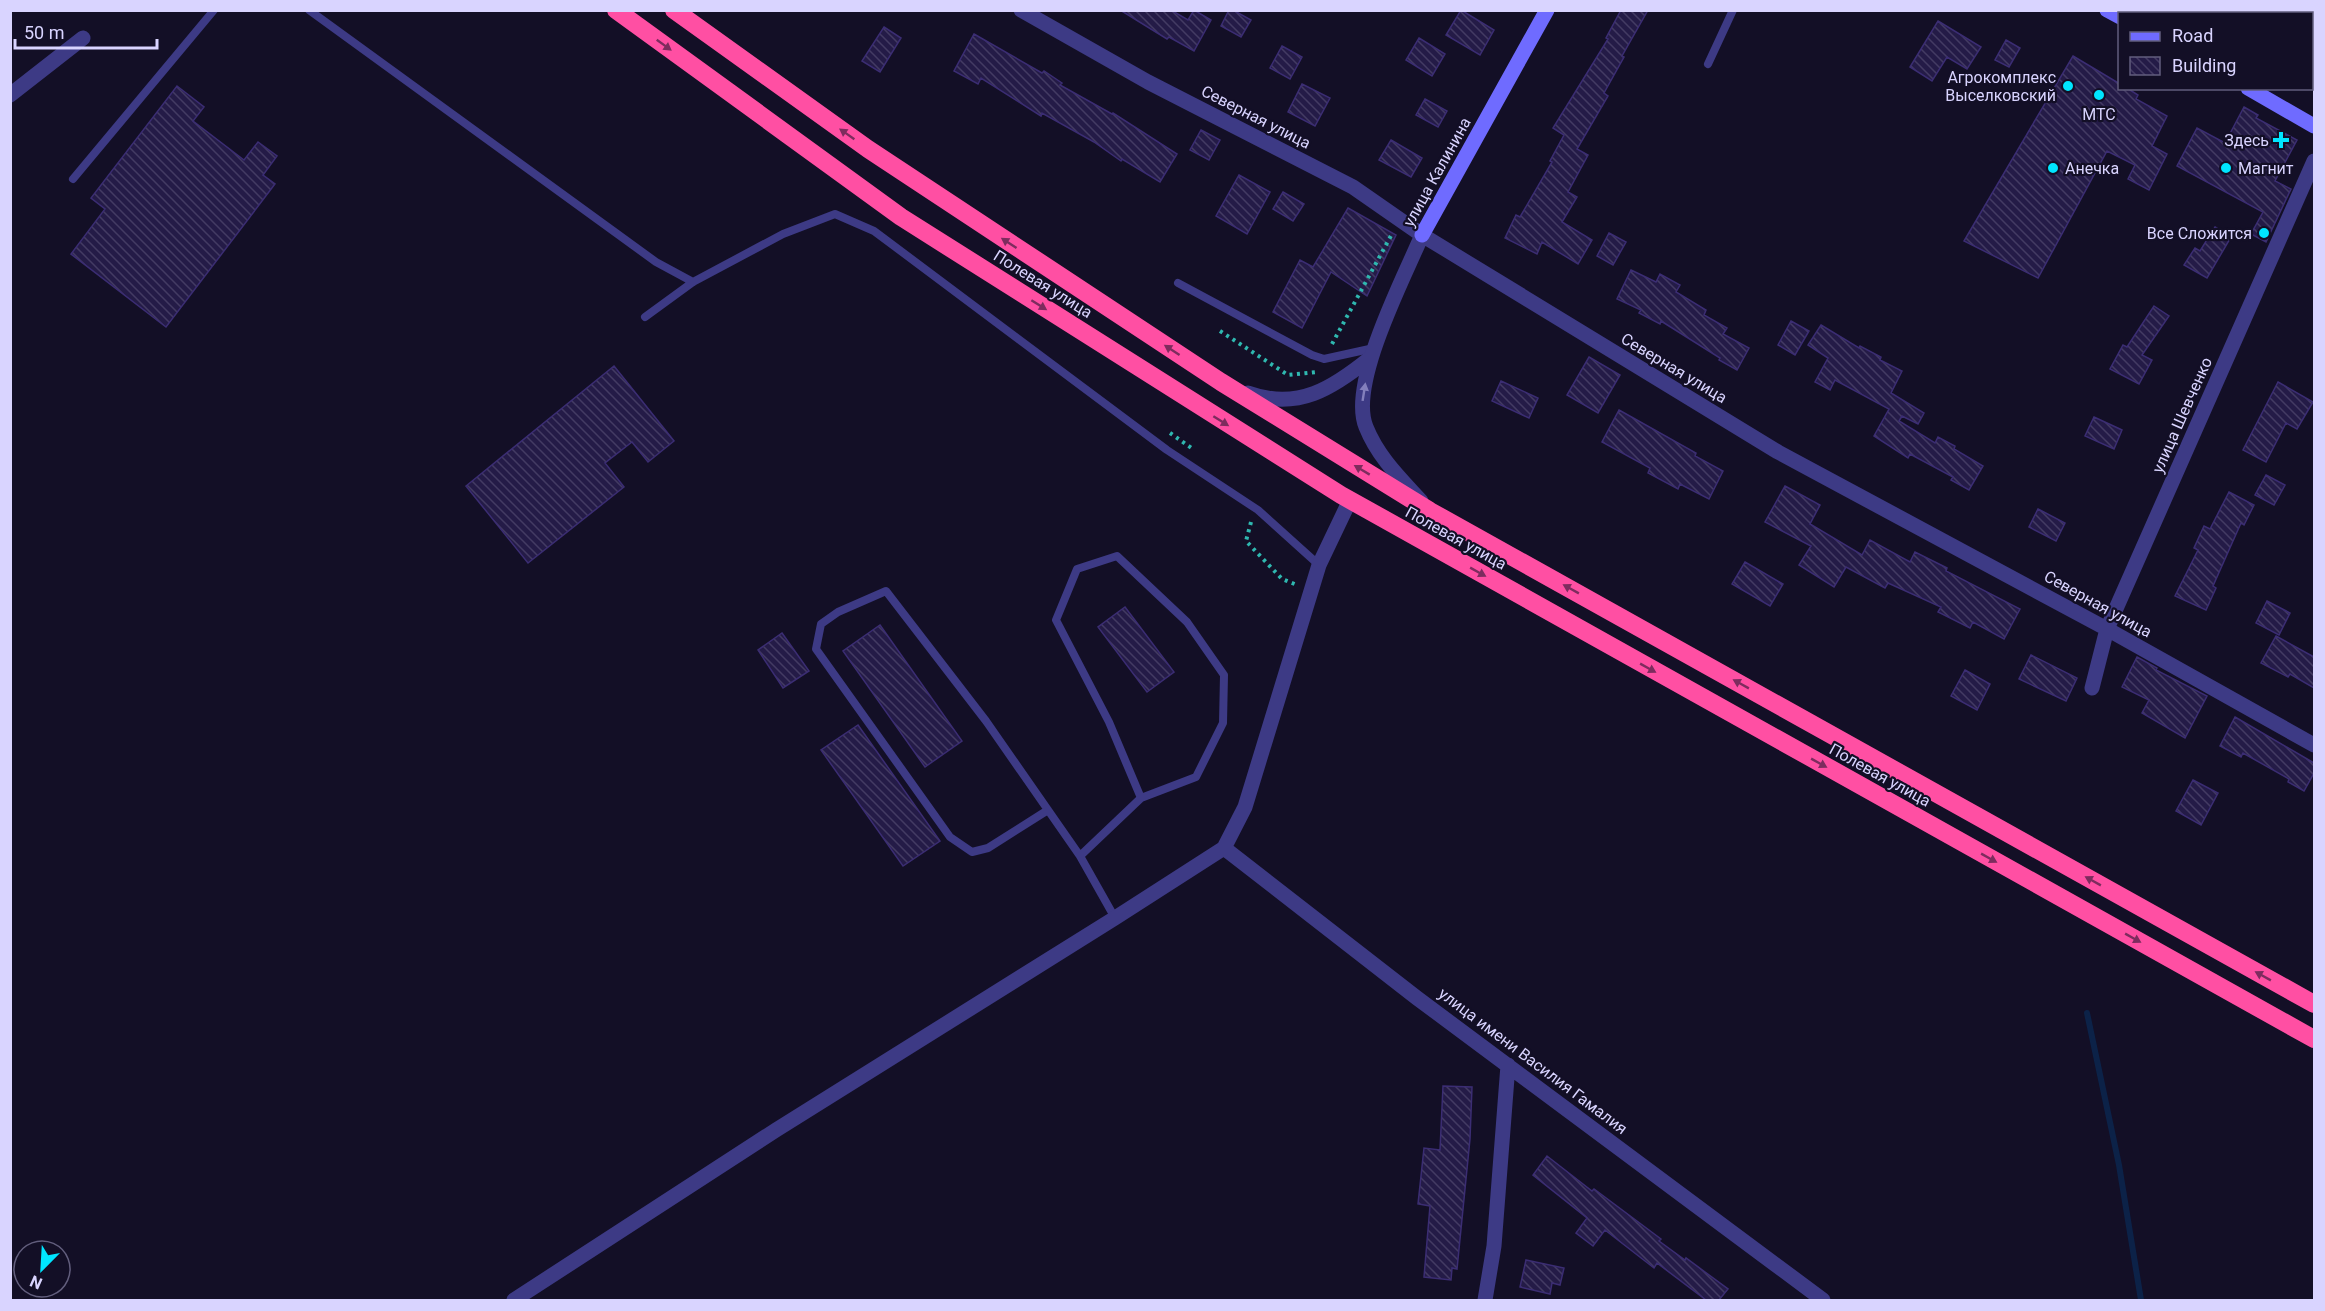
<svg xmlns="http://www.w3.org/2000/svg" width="2325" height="1311" viewBox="0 0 2325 1311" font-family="Roboto,sans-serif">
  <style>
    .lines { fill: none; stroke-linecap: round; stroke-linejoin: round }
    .stream { stroke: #0c2248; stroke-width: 6 }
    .building { fill: url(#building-back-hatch); stroke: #3b2d73; stroke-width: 1.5 }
    .path { stroke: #2fb8b0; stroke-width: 4; stroke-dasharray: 3 4.5; stroke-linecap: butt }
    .lane { stroke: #3d3a85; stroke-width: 8 }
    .street { stroke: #3d3a85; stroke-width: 15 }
    .secondary { stroke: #6f6bff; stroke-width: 15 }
    .highway { stroke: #ff4fa3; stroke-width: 18 }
    .oneway { fill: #7d2c5e }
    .oneway2 { fill: #837fbc }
    .poi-dot { fill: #00e5ff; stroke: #130f26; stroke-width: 2 }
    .labels { text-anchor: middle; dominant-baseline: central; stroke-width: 4.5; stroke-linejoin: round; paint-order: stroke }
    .poi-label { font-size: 16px; fill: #d9d4ff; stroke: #130f26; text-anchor: end }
    .street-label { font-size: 16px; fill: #d9d4ff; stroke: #130f26 }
  </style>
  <defs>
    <pattern id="building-back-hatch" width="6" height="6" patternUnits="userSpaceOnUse" patternTransform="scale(1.5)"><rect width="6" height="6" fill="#241b47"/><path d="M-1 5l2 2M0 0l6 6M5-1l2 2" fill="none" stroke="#433b63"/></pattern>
  </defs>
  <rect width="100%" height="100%" fill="#130f26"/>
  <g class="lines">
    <path class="stream" d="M2087 1013 2119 1165 2141 1300"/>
  </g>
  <path class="building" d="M1120 10H1171L1188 20 1194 10 1211 20 1194 51 1169 37 1167 39Z
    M1229 10H1233L1251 20 1241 37 1221 26Z
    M1461 10 1494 30 1480 55 1446 35Z
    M1621 10H1648L1622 56 1624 57 1604 93 1608 96 1577 149 1588 155 1568 192 1577 197 1562 222 1592 240 1578 264 1542 242 1537 254 1505 238 1516 215 1520 217 1552 162 1550 161 1564 135 1553 128 1608 39 1606 38Z
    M1938 21 1981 47 1967 69 1947 57 1932 81 1910 67Z
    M884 27 901 38 880 72 862 61Z
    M974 34 1042 73 1044 71 1062 83 1060 85 1112 114 1113 113 1177 154 1160 182 1122 159 1121 161 1094 142 1042 113 1041 116 981 78 978 84 954 71Z
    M1419 38 1445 54 1432 76 1406 60Z
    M2006 40 2020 48 2009 67 1995 60Z
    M1282 46 1302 57 1290 79 1270 68Z
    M2073 56 2120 84V88H2127L2138 95 2136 99 2167 116 2152 146 2167 154 2149 190 2128 179 2135 165 2107 151 2038 278 1964 241Z
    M1302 84 1330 98 1315 126 1288 112Z
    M177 86 204 107 193 121 244 160 258 142 277 156 263 175 275 184 166 327 71 254 105 209 91 198Z
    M1425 99 1447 111 1438 127 1416 115Z
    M2244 107 2258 115 2256 118 2297 140 2275 181 2291 189 2266 242 2251 234 2263 212 2177 166 2197 128 2225 143Z
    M1201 130 1220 140 1209 160 1190 150Z
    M1391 140 1422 158 1411 177 1379 160Z
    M1239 175 1270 192 1247 234 1216 216Z
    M1283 192 1304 204 1293 221 1273 209Z
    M1348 208 1396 235 1367 296 1331 272 1302 328 1273 312 1300 260 1313 267Z
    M2215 227 2231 237 2207 278 2184 265 2195 248 2200 251Z
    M1609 233 1626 242 1613 265 1597 256Z
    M1631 270 1656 282 1660 274 1680 285 1676 292 1706 310 1704 315 1727 328 1723 334 1749 348 1737 370 1719 360 1720 358 1661 321 1660 324 1639 313 1641 310 1617 299Z
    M2154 306 2169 316 2142 355 2152 360 2139 384 2110 369 2123 345 2127 347Z
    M1791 321 1809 331 1795 355 1778 345Z
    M1821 325 1859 348 1860 346 1881 357 1880 360 1902 371 1891 393 1924 413 1918 424 1902 416 1899 421 1935 443 1938 437 1955 446 1954 449 1983 466 1969 490 1951 480 1953 477 1910 454 1908 458 1874 436 1889 409 1835 380 1830 390 1815 382 1828 358 1808 345Z
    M1589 357 1620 375 1598 413 1567 395Z
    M614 366 674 441 648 462 632 442 605 463 624 487 528 563 466 486Z
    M1501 381 1538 398 1529 418 1492 401Z
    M2278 382 2313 402 2297 429 2286 423 2266 462 2243 450Z
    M1619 410 1696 453 1695 456 1723 471 1709 499 1680 484 1678 489 1648 473 1650 468 1602 442Z
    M2094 417 2122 430 2114 449 2085 436Z
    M2266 475 2285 485 2274 505 2255 495Z
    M1785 486 1820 505 1810 524 1862 555 1870 540 1910 562 1915 552 1947 568 1946 571 2020 609 2004 639 1973 622 1970 628 1938 612 1941 607 1888 583 1885 588 1846 567 1834 587 1799 565 1811 546 1765 522Z
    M2229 492 2254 505 2244 525 2241 523 2213 586 2216 588 2206 610 2175 596 2198 550 2194 548 2204 526 2210 529Z
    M2038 509 2065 523 2056 541 2029 527Z
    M1745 562 1783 584 1770 606 1732 584Z
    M2267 601 2290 613 2279 635 2256 623Z
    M1125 607 1174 672 1147 692 1098 627Z
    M880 625 962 741 925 767 843 651Z
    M782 633 809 671 783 688 758 650Z
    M2276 636 2314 657V688L2290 674 2288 677 2261 663Z
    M2031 655 2077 678 2066 701 2019 679Z
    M2137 657 2157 668 2156 670 2207 696 2185 738 2142 713 2149 700 2122 687Z
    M1965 670 1990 684 1977 710 1951 696Z
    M2235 717 2314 763V773L2304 791 2288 782 2289 779 2243 753 2241 757 2220 746Z
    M858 725 940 841 903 866 821 750Z
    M2193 780 2218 793 2201 825 2176 811Z
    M1443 1086 1472 1087 1470 1139 1457 1269 1452 1268 1451 1280 1424 1277 1430 1206 1418 1204 1424 1148 1440 1150Z
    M1547 1156 1592 1191 1594 1189 1661 1239 1659 1241 1685 1260 1686 1258 1728 1289 1719 1300H1706L1657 1263 1654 1268 1605 1230 1593 1246 1576 1233 1587 1218 1533 1175Z
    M1526 1260 1564 1268 1560 1285 1552 1283 1550 1294 1520 1287Z"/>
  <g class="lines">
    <path class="path" d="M2190 10 2194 14
      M2312 62 2314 63
      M1220 331 1288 375 1317 372
      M1332 344 1393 232
      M1170 433 1193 449
      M1251 522 1246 541 1282 579 1297 585"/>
    <path class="lane" d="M309 10 656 262 693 282
      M1708 64 1733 10
      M73 179 214 10
      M1178 283 1312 355 1324 359 1374 348
      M645 317 693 282 783 234 835 214 874 231 1167 450 1258 510 1319 565
      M1048 810 988 848 972 852 950 837 816 649 821 624 838 612 886 591 986 721 1080 856
      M1115 918 1080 856 1141 798 1196 777 1223 723 1224 675 1187 622 1117 556 1077 569 1056 620 1109 722 1141 798"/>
    <path class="street" d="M1021 10 1148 82 1353 187 1422 235 1778 452 2107 629 2314 745
      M10 95 83 38
      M1248 393C1298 411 1333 388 1370 358
      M1421 501C1400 478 1378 457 1366 427 1348 384 1404 278 1422 235
      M2092 688 2107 629 2314 161
      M1224 848 1417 998 1823 1300
      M514 1300 776 1130 1115 918 1224 848 1245 807 1319 565 1350 500
      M1485 1300 1494 1246 1508 1065"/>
    <path class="secondary" d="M2107 10 2120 17
      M2248 88 2314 126
      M1422 235 1547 10"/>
    <path class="highway" d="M616 10 901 217 1341 495 2314 1039
      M674 10 868 149 1221 382 1430 511 2314 1004"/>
  </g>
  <defs><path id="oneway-solid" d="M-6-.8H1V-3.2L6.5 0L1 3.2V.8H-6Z" transform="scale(1.5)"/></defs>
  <g class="oneway">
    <use href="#oneway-solid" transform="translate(664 45) rotate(36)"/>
    <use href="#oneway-solid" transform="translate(847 134) rotate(-145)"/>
    <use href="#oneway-solid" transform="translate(1009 243) rotate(-147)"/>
    <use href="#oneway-solid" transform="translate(1039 305) rotate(32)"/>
    <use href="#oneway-solid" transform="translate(1172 350) rotate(-147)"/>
    <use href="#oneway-solid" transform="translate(1221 421) rotate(32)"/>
    <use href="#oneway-solid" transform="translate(1362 470) rotate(-149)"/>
    <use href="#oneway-solid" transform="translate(1478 572) rotate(29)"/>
    <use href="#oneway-solid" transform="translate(1571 589) rotate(-151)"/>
    <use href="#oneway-solid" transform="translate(1648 668) rotate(29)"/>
    <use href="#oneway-solid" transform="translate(1741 684) rotate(-151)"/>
    <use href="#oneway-solid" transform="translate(1819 763) rotate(29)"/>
    <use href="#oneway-solid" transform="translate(1989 858) rotate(29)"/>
    <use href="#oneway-solid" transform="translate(2093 881) rotate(-151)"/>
    <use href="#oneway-solid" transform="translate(2133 938) rotate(29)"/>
    <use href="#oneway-solid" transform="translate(2263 976) rotate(-151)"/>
  </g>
  <use class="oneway2" href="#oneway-solid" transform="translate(1364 392) rotate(-81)"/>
  <g class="poi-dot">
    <circle cx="2068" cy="86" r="6"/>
    <circle cx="2099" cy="95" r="6"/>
    <path d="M2278 131h6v6h6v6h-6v6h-6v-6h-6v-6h6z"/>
    <circle cx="2053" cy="168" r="6"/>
    <circle cx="2226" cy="168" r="6"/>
    <circle cx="2264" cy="233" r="6"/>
  </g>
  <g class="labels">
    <g class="poi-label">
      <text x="2056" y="77">Агрокомплекс<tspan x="2056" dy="18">Выселковский</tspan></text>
      <text x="2099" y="114" text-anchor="middle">МТС</text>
      <text x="2269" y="140">Здесь</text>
      <text x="2065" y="168" text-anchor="start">Анечка</text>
      <text x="2238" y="168" text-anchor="start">Магнит</text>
      <text x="2252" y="233">Все Сложится</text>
    </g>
    <g class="street-label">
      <text transform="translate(1256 117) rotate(27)">Северная улица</text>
      <text transform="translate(1437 172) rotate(-61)">улица Калинина</text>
      <text transform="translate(1043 284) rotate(32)">Полевая улица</text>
      <text transform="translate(1674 368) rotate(31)">Северная улица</text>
      <text transform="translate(2182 415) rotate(-66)">улица Шевченко</text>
      <text transform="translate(1456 538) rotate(29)">Полевая улица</text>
      <text transform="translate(2098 604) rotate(29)">Северная улица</text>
      <text transform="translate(1880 775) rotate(29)">Полевая улица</text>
      <text transform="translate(1533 1061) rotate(37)">улица имени Василия Гамалия</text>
    </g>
  </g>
  <rect width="2325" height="1311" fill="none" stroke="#d9d4ff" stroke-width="24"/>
  <rect x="2118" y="12" width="195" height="78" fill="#130f26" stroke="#625e7d" stroke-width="1.5"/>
  <rect x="2130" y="32" width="30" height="9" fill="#6f6bff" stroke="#625e7d" stroke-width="1.5"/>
  <text x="2172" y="42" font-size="18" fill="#d9d4ff">Road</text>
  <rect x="2130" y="57" width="30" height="18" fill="url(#building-back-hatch)" stroke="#625e7d" stroke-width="1.5"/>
  <text x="2172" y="72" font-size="18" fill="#d9d4ff">Building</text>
  <g transform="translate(42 1269) rotate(204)"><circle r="28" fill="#130f26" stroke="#625e7d" stroke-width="1.5"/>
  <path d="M0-4.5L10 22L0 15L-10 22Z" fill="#00e5ff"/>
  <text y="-9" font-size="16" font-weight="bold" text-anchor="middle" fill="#d9d4ff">N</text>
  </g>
  <path d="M15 39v9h142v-9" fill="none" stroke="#d9d4ff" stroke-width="3"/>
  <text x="24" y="39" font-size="18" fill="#d9d4ff" stroke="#130f26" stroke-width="4.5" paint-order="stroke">50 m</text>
</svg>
